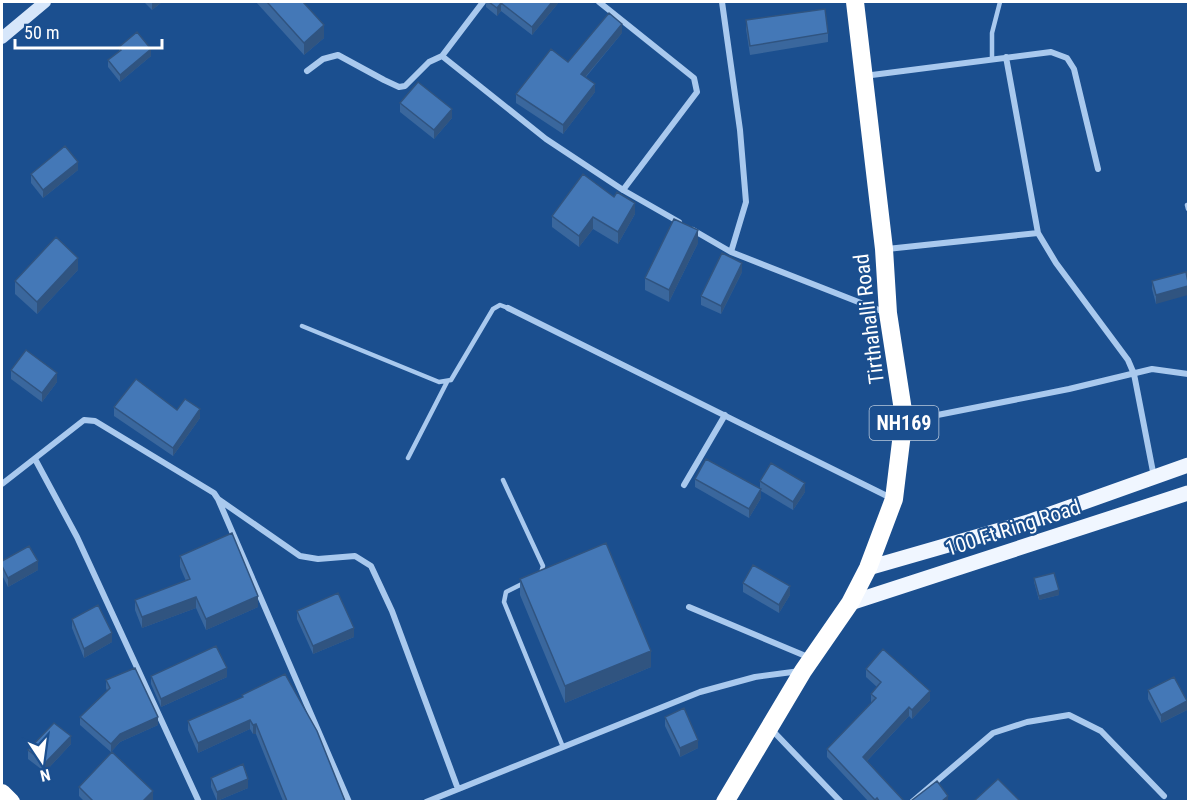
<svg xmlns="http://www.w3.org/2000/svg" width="1190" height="803" viewBox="0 0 1190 803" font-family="'Roboto Condensed',sans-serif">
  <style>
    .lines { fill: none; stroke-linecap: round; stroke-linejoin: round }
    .lane { stroke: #a9c9ee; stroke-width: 4.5 }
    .street { stroke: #a9c9ee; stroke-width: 6 }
    .secondary { stroke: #d6e6fa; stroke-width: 12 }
    .primary { stroke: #f0f6ff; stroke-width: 15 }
    .highway { stroke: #fff; stroke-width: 18 }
    .wall { fill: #3a679d }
    .shaded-wall { fill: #305480 }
    .building { fill: #4478b7; stroke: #305480; stroke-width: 1.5 }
    .labels { text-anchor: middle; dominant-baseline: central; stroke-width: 4.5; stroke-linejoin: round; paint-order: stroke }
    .shield { fill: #1b4f8f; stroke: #bbcadd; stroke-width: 1.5 }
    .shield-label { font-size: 20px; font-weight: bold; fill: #fff }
    .street-label { font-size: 21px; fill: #fff; stroke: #1b4f8f }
  </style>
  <rect width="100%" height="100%" fill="#1b4f8f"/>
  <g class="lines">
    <path class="lane" d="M992 59V33L1000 2
      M1187 205 1188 209
      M302 326 439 382 451 380 493 309 500 305 508 308
      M408 458 447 382
      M503 480 543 566 541 573
      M524 583 506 592 504 602 563 747"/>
    <path class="street" d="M599 2 694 78 697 92 623 190
      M722 2 740 130 746 202 731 252
      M442 56 546 139 623 190 679 222
      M1006 57 1038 233 1056 263 1128 360 1134 374 1154 477
      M307 71 323 59 338 55 384 80 399 87 405 86 429 62 442 56 483 2
      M864 76 1051 52 1067 58 1074 69 1098 169
      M693 230 731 252 884 312
      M887 249 1038 233
      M508 308 891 498
      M907 421 1069 389 1152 369 1188 374
      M35 459 77 537 199 802
      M2 484 84 420 95 421 214 493 218 499 300 556 318 559 355 556 371 566 392 611 458 789
      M684 485 725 415
      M218 499 349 802
      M689 607 808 657
      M772 730 841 802
      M426 802 700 692 755 677 800 671
      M912 802 993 733 1027 722 1069 715 1101 731 1164 796"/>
    <path class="secondary" d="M2 38 45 2"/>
    <path class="primary" d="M868 568 1028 522 1188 465
      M850 603 1188 493"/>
    <path class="highway" d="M2 793 11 802
      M725 802 803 671 850 603 868 568 894 499 904 417 888 313 884 249 855 2"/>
  </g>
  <path class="wall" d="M144 2H162L152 10Z
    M256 2H303L324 38 304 55Z
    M486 2H559L532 35 501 11 497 16 486 7Z
    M746 20 828 33V42L750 55 746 29Z
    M622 33 586 77 595 92 563 134 516 103V94L568 62Z
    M119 47 151 56 120 82 108 67V60L119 51Z
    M400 103 452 118 434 139 400 112Z
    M78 170 43 198 31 183V174Z
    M614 197 635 214 618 244 593 229 579 247 552 227V216Z
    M698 243 669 302 645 290V278Z
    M78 270 37 314 15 294V281Z
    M742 272 721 314 701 305V296Z
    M1152 281 1188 282 1156 304 1152 289Z
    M11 370 57 382 42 402 11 379Z
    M114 407 177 410 200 418 173 456 114 416Z
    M695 479 760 489V481L805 492 793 510 761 491V498L749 518 695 487Z
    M180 556 258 607 206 630 196 608 142 628 135 610V600L186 581 180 567Z
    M2 561 38 570 8 587 2 575Z
    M1034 578 1059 595 1039 600 1034 582Z
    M520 579 651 667 565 703 520 595Z
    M743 583 790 595 779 613 743 592Z
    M297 611 354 637 313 654 297 619Z
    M72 619 112 642 84 658 72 628Z
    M866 669 930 700 912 719 909 716 867 761 904 801H868L827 757V749L871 703V694L877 687 866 677Z
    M151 676 227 677 161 707 151 684Z
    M106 680 158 725 120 742 111 752 80 725V717L107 691 106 688Z
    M1148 690 1187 710 1161 723 1148 699Z
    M242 695 345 801H283L256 734H253L250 729 198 753 188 730V721L242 697Z
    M665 717 698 748 680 757 665 726Z
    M71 744 45 772 28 759V750Z
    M211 778 248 788 217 801 211 787Z
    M79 787 153 800 151 801H84L79 796Z"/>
  <path class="shaded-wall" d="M152 2H162L152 10Z
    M552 2H559L532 35V27Z
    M501 3V11L497 16V8Z
    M622 24V33L581 82V74Z
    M324 25V38L304 55V43Z
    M151 49V56L120 82V75Z
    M595 84V92L563 134V125Z
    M452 109V118L434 139V130Z
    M78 162V170L43 198V190Z
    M635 203V214L618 244V232Z
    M593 217V229L579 247V236Z
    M698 230V243L669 302V290Z
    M78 258V270L37 314V302Z
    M742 263V272L721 314V306Z
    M1188 286V295L1156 304V295Z
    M57 373V382L42 402V393Z
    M200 409V418L173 456V448Z
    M805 483V492L793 510V502Z
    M761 489V498L749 518V509Z
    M38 561V570L8 587V578Z
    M790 586V595L779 613V605Z
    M1059 590V595L1039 600V596Z
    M258 596V607L206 630V619Z
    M196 597V608L142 628V617Z
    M354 628V637L313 654V646Z
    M112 633V642L84 658V649Z
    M651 651V667L565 703V686Z
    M227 668V677L161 707V699Z
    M930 691V700L912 719V710Z
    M1187 701V710L1161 723V715Z
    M909 707V716L863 765V757Z
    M158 717V725L120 742 111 752V744L120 734Z
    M250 720V729L198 753V743Z
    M256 724V734H253V725Z
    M71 736V744L45 772V763Z
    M698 740V748L680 757V748Z
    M248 779V788L217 801V792Z
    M153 791V800L151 801H143Z
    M948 796V801H942Z"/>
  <path class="building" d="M267 2H303L324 25 304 43Z
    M489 2H552L532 27 501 3 497 8Z
    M825 9 828 33 750 46 746 20Z
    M609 13 622 24 581 74 595 84 563 125 516 94 551 49 568 62Z
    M137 32 151 49 120 75 108 60 121 50 119 47Z
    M418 82 452 109 434 130 400 103Z
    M65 146 78 162 43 190 31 174Z
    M583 174 614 197 617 192 635 203 618 232 593 217 579 236 552 216Z
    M674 219 698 230 669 290 645 278Z
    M56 237 78 258 37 302 15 281Z
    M722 253 742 263 721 306 701 296Z
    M1186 272 1188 282V286L1156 295 1152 281Z
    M26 350 57 373 42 393 11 370Z
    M136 379 177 410 185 399 200 409 173 448 114 407Z
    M706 459 761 489 749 509 695 479Z
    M771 463 805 483 793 502 760 481Z
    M232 533 258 596 206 619 196 597 142 617 135 600 190 579 180 556Z
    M606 543 651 651 565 686 520 579Z
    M29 546 38 561 8 578 2 566V561Z
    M753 565 790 586 779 605 743 583Z
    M1054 573 1059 590 1039 596 1034 578Z
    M338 593 354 628 313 646 297 611Z
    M98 605 112 633 84 649 72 619Z
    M216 646 227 668 161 699 151 676Z
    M883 649 930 691 912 710 909 707 863 757 904 801H879L877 798 875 800 827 749 876 698 871 694 881 682 866 669Z
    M135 668 158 717 120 734 111 744 80 717 110 688 106 680Z
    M285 674 317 731 345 801H287L256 724 253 725 250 720 198 743 188 721 243 697 242 695Z
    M1174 677 1187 701 1161 715 1148 690Z
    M684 708 698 740 680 748 665 717Z
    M54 723 71 736 45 763 28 750Z
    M112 752 153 791 143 801H93L79 787Z
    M243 764 248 779 217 792 211 778Z
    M998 779 1020 801H974Z
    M937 781 948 796 942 801H911Z"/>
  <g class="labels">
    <rect class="shield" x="869.5" y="406" width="69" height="34" rx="4.5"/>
    <g class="shield-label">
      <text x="904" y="423">NH169</text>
    </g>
    <g class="street-label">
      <text transform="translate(869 319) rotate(-97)">Tirthahalli Road</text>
      <text transform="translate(1013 528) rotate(-18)">100 Ft Ring Road</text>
    </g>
  </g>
  <rect width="1190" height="803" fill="none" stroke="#ffffff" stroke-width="6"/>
  <g transform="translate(42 761) rotate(167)" stroke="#1b4f8f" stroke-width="4.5" paint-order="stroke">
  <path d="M0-4.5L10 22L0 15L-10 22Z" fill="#ffffff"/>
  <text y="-9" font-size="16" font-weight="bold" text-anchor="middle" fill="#ffffff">N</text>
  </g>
  <path d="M15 39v9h147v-9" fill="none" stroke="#ffffff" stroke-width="3"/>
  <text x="24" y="39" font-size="18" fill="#ffffff" stroke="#1b4f8f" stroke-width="4.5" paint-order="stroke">50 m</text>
</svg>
